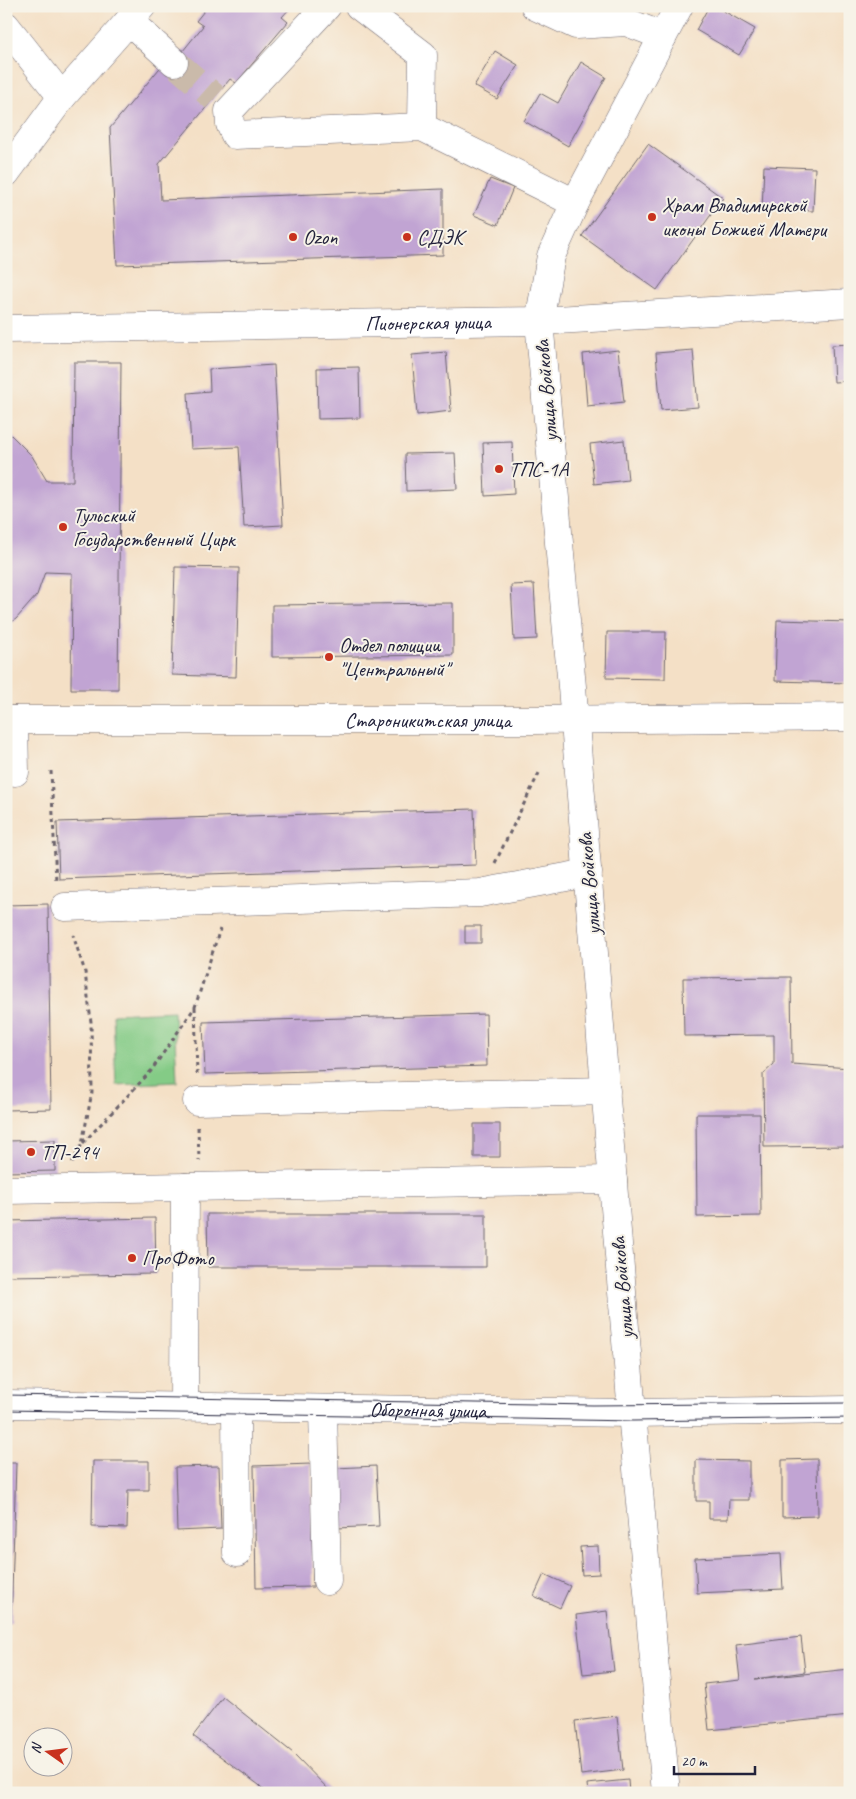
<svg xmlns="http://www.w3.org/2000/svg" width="856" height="1799" viewBox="0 0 856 1799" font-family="Caveat,sans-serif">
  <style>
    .green { fill: #84cb86; stroke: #537660 }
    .building { fill: #c1a4d3 }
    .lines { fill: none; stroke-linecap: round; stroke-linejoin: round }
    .minor-tunnel { stroke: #cabaaa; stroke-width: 28; stroke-dasharray: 28 14; stroke-linecap: butt }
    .minor-casing { stroke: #6c646c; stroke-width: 29 }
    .major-casing { stroke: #6c646c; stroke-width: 29 }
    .path { stroke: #6c646c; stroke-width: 3; stroke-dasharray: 4 4; stroke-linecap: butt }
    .minor { stroke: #fff; stroke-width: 28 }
    .major { stroke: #fff; stroke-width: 28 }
    .tram { stroke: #22223b; stroke-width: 1 }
    .poi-dot { fill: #c8321e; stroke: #f7f3e8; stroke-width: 2 }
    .labels { text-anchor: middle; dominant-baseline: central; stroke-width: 4; stroke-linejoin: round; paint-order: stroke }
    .poi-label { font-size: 21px; fill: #22223b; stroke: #f7f3e8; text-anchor: start }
    .street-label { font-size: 21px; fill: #22223b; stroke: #f7f3e8 }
  </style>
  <rect width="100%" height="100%" fill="#f7f3e8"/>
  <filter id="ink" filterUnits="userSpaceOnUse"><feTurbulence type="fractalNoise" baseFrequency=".02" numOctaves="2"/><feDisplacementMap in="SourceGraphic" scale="10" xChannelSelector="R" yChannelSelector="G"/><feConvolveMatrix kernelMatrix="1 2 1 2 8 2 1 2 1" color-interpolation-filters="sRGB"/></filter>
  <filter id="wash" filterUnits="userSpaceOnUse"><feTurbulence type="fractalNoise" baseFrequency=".0096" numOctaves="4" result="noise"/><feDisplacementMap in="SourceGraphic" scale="20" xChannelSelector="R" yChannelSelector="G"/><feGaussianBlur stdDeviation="1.12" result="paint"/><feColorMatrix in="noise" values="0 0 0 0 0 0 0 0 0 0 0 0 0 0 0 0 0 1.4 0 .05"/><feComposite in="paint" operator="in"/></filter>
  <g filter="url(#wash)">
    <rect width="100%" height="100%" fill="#f4e0c6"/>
    <path class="green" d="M174 1011 177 1082 116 1085 113 1014Z"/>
    <g id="blocks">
      <path class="building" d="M208 6H292L282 17 288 22 236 83 230 79 159 164 161 200 443 189V255L117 265 110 128 164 63 174 62 203 26 196 21Z
        M709 6H715L755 29 739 55 696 30Z
        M495 51 518 65 497 99 474 86Z
        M581 62 606 77 568 146 524 121 540 93 558 103Z
        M648 144 723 198 657 290 582 236Z
        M764 166 815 168 813 211 762 209Z
        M490 179 513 188 498 225 474 215Z
        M850 344V381L834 382 832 345Z
        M618 350 624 402 587 406 583 354Z
        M693 350 698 407 661 410 656 353Z
        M446 352 451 411 417 415 412 355Z
        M74 362H121L118 689H71L72 573 45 572 37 595 16 619 6 626V430L32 456 47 481H73Z
        M274 365 283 525 244 527 239 447 191 449 188 393 210 391 209 369Z
        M359 367 360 418 318 419 317 368Z
        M624 440 628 480 594 484 590 444Z
        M512 442 514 494 485 496 483 443Z
        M455 453 457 489 406 491 405 454Z
        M175 567 239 568 236 677 172 675Z
        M534 584 537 639 514 640 511 585Z
        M453 603V655L272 657V605Z
        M777 620 850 622V683L775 681Z
        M607 632H666L665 679 606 678Z
        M474 809 476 865 59 879 57 822Z
        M48 904 51 1109 6 1110V905Z
        M465 926H481V943H465Z
        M791 977 792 1064 850 1068V1146L764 1147 763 1074 774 1064V1035L684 1036 683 978Z
        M486 1014 487 1066 205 1074 203 1022Z
        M696 1114H760L761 1216 697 1217Z
        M474 1124H500V1157H474Z
        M55 1140V1171L6 1172V1141Z
        M207 1214H486V1267H208Z
        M155 1218 156 1274 6 1276V1221Z
        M817 1459 818 1516 782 1517V1460Z
        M696 1460 749 1461V1500H729L728 1519H709V1501H696Z
        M93 1461H149V1490H128L127 1528 92 1527Z
        M6 1463H16L11 1623H6Z
        M311 1464 313 1587 256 1588 254 1466Z
        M219 1466 221 1529 177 1531 175 1467Z
        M376 1466 379 1526 338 1528 336 1468Z
        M598 1546 599 1574 582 1575 580 1547Z
        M781 1554 783 1589 697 1593 695 1558Z
        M544 1574 570 1586 560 1608 534 1596Z
        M607 1611 614 1671 583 1674 576 1615Z
        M801 1637 805 1672 755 1679 850 1669V1716L709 1730 704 1684 740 1680 736 1645Z
        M223 1697 293 1753 332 1793H267L259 1785 193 1736Z
        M617 1716 623 1770 581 1775 575 1721Z
        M628 1780 629 1793H588L587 1784Z"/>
    </g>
  </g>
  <g filter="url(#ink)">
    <use href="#blocks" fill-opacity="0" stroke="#6c646c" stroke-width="1"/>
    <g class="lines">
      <path class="minor-tunnel" d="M174 62 215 98"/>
      <g class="minor-casing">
        <g id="minor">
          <path d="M327 6 229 111 230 124 235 135 422 127 575 203"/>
          <path d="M359 6 423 55 422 127"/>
          <path d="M535 6 576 25 626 22 663 36"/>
          <path d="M129 21 174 62"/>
          <path d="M6 26 62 97"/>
          <path d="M6 173 62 97 142 6"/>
          <path id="s1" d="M6 329 539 321 850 303"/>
          <path d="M14 720 15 772"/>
          <path d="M65 907 480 893 588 873"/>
          <path d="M197 1101 606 1091"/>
          <path d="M6 1190 613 1180"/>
          <path d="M184 1407 185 1187"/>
          <path d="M236 1407 237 1553"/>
          <path d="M323 1409 327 1581"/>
          <path d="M666 1793 632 1413 572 687 539 321 551 256 575 203 679 6"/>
        </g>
      </g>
      <g class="major-casing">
        <g id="major">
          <path id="s2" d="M6 720H535L850 717"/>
          <path id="s3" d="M6 1404 632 1413 850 1410"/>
        </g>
      </g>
      <path class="path" d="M51 771 56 882
        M495 863 540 771
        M195 1007 197 1074
        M198 1127 199 1161
        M83 1143 151 1071 195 1007 220 929
        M72 1163 82 1144 92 1092 91 1022 85 972 73 935"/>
      <use href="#minor" class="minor"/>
      <use href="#major" class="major"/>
      <path class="tram" d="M6 1395 593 1405 850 1403
        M6 1410 633 1421 850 1418"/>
    </g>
  </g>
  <g class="poi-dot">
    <circle cx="652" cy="217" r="5"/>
    <circle cx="293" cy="237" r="5"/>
    <circle cx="407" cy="237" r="5"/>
    <circle cx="499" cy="469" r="5"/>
    <circle cx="63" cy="527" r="5"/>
    <circle cx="329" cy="657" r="5"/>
    <circle cx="31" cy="1152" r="5"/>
    <circle cx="132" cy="1258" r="5"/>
  </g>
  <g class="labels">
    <g class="poi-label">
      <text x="662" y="205">Храм Владимирской<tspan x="662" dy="24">иконы Божией Матери</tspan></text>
      <text x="303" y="237">Ozon</text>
      <text x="417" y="237">СДЭК</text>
      <text x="509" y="469">ТПС-1А</text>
      <text x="73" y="515">Тульский<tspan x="73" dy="24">Государственный Цирк</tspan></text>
      <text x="339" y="645">Отдел полиции<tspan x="339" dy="24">"Центральный"</tspan></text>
      <text x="41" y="1152">ТП-294</text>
      <text x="142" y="1258">ПроФото</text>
    </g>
    <g class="street-label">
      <text stroke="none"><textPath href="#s1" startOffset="422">Пионерская улица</textPath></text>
      <text transform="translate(546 391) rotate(-95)">улица Войкова</text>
      <text stroke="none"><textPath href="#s2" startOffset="422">Староникитская улица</textPath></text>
      <text transform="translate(589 884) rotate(-95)">улица Войкова</text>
      <text transform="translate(622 1288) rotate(-95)">улица Войкова</text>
      <text stroke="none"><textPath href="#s3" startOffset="422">Оборонная улица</textPath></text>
    </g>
  </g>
  <rect width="856" height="1799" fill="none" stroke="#f7f3e8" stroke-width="25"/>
  <g transform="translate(48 1752) rotate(284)"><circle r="24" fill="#f7f3e8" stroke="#a29fa3"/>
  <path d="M0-4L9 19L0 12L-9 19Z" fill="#c8321e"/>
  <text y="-8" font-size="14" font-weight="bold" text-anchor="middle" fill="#22223b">N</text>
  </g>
  <path d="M674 1766v8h81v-8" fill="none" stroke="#22223b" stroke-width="2.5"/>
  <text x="681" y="1766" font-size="15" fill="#22223b" stroke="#f7f3e8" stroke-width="4" paint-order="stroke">20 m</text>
</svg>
